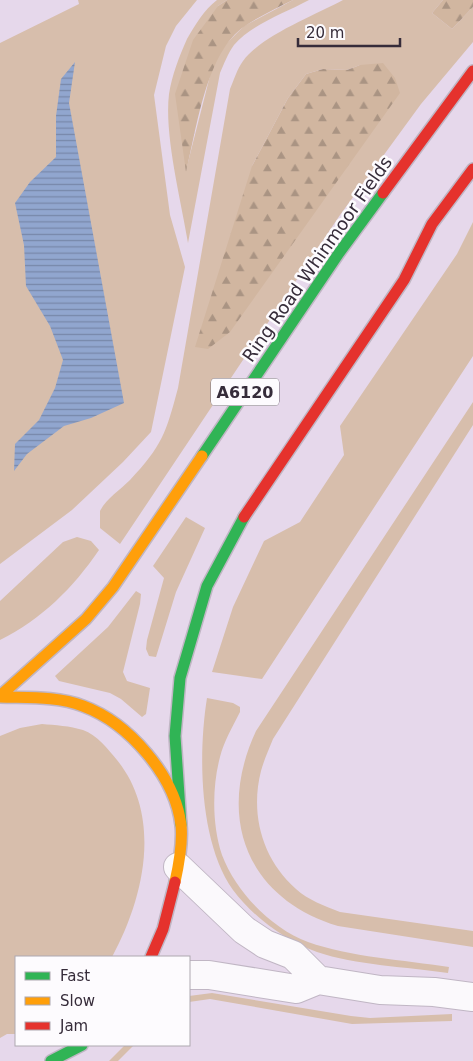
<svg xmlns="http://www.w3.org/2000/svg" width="473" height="1061" viewBox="0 0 473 1061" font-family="'DejaVu Sans',sans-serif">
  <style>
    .grass { fill: #d7beac; fill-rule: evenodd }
    .forest { fill: url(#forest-firs) }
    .water { fill: url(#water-rules) }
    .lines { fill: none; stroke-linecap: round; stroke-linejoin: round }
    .street-casing { stroke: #c0b6c4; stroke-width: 30 }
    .fast-casing { stroke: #c0b6c4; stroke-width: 14 }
    .slow-casing { stroke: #c0b6c4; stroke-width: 14 }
    .jam-casing { stroke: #c0b6c4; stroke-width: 14 }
    .street { stroke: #fbf9fc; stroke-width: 28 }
    .fast { stroke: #30b455; stroke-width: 11 }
    .slow { stroke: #ff9f0a; stroke-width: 11 }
    .jam { stroke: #e5322d; stroke-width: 11 }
    .labels { text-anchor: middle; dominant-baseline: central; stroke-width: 5; stroke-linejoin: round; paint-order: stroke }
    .shield { fill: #fdfbfe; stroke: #726a75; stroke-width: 1 }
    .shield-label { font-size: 16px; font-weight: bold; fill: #362c3a }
    .street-label { font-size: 18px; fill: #362c3a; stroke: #fdfbfe }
  </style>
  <defs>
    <pattern id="forest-firs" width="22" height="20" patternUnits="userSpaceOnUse" patternTransform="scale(1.25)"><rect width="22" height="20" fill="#d1b6a0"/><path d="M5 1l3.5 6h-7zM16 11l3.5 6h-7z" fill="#aa9483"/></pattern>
    <pattern id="water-rules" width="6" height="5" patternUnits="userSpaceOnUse" patternTransform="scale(1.25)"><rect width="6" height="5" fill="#91a6cf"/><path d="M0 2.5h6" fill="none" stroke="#7787a9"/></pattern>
  </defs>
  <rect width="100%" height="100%" fill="#e6d8eb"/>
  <path class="grass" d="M78 0H197L176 26 166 46 154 95 170 215 185 267 151 432 123 462 72 510 0 564V43L79 4Z
    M217 0H227L218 6 186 170 213 64 224 46 244 26 293 0H309C285 13 252 24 234 45 228 53 224 64 220 73L188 243C181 200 164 135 169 94 172 75 179 57 187 39 195 25 204 10 217 0Z
    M343 0H443L432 13 452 29 473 7V42L421 104 340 215 120 544 100 528V511C106 499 120 490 130 480 162 446 166 433 178 388L230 89C234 80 237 69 243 61 261 36 315 15 343 0ZM360 65 252 166 288 98 306 74 323 69 347 70Z
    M473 222V356L262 679 212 672 233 607 264 541 300 522 344 455 340 426 457 254Z
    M473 402V425L273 739C269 749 264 760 261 771 250 814 262 859 296 889 308 900 325 906 340 912L473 931V947L338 926C246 898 216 817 256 731Z
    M186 517 205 528 176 592 156 657 149 656 146 649 147 640 164 578 153 566Z
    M77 537 91 541 99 550C73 588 42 619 0 640V601L63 542Z
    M136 591 141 594 140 604 123 672 127 681 150 688 146 714 142 717 121 699 110 693 59 681 55 676 108 627Z
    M207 698 233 703 240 707V712C233 726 224 741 220 757 212 787 212 825 222 855 236 892 271 928 308 942 350 957 404 960 449 967L448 973C408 967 355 965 317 952 286 941 253 917 233 890 199 842 198 754 207 698Z
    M42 724C55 725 70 726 83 730 97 735 108 749 117 760 163 817 144 898 112 957H16V1034H7L0 1038V736L20 728Z
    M212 993 351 1016 370 1018 452 1014V1021L352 1024 210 999 189 1002V996Z
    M125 1045H134L118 1061H109Z"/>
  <path class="forest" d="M227 0H293C277 8 260 16 245 26 206 52 197 128 186 172L175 94 193 40 218 6Z
    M443 0H473V7L452 29 432 13Z
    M383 63 395 78 400 93 230 332 208 349 195 347 252 166 288 98 306 74 323 69 347 70 360 65Z"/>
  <path class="water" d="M75 62 69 103 124 403 91 418 64 426 27 454 14 471 15 444 39 420 55 388 63 360 50 326 26 286 24 245 15 203 30 182 56 157V116L61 79Z"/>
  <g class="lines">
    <g class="street-casing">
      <path id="street" d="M178 867 244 930 265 944 293 955 318 980
        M189 975H209L296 989 318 980 380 990 434 992 473 997"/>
    </g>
    <g class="fast-casing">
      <path id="fast" d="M202 456 339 253 383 193
        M181 825 175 736 180 678 207 586 244 517
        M51 1061 82 1045"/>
    </g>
    <g class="slow-casing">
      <path id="slow" d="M0 696 86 619 113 587 202 456
        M0 697C27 698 57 696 83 706 129 723 175 776 181 825 183 844 179 864 175 882"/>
    </g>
    <g class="jam-casing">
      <path id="jam" d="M383 193 473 71
        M244 517 404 280 432 224 473 169
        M151 957 163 929 175 882"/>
    </g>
    <use href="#street" class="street"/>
    <use href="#fast" class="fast"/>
    <use href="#slow" class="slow"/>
    <use href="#jam" class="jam"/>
  </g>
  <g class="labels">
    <rect class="shield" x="211" y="378.5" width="68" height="27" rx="4"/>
    <g class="shield-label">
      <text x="245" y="392">A6120</text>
    </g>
    <g class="street-label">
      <text transform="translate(317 259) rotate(-55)">Ring Road Whinmoor Fields</text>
    </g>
  </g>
  <rect x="15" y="956" width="175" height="90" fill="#fdfbfe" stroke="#ada8b0"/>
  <rect x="25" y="972" width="25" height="8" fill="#30b455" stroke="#ada8b0"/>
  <text x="60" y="981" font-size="15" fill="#362c3a">Fast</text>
  <rect x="25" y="997" width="25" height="8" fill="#ff9f0a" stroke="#ada8b0"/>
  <text x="60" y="1006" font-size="15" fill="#362c3a">Slow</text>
  <rect x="25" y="1022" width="25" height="8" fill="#e5322d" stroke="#ada8b0"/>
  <text x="60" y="1031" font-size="15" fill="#362c3a">Jam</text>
  <path d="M298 38v8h102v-8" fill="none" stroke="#362c3a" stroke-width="2.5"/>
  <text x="306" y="38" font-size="15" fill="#362c3a" stroke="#fdfbfe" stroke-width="4" paint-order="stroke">20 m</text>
</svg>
